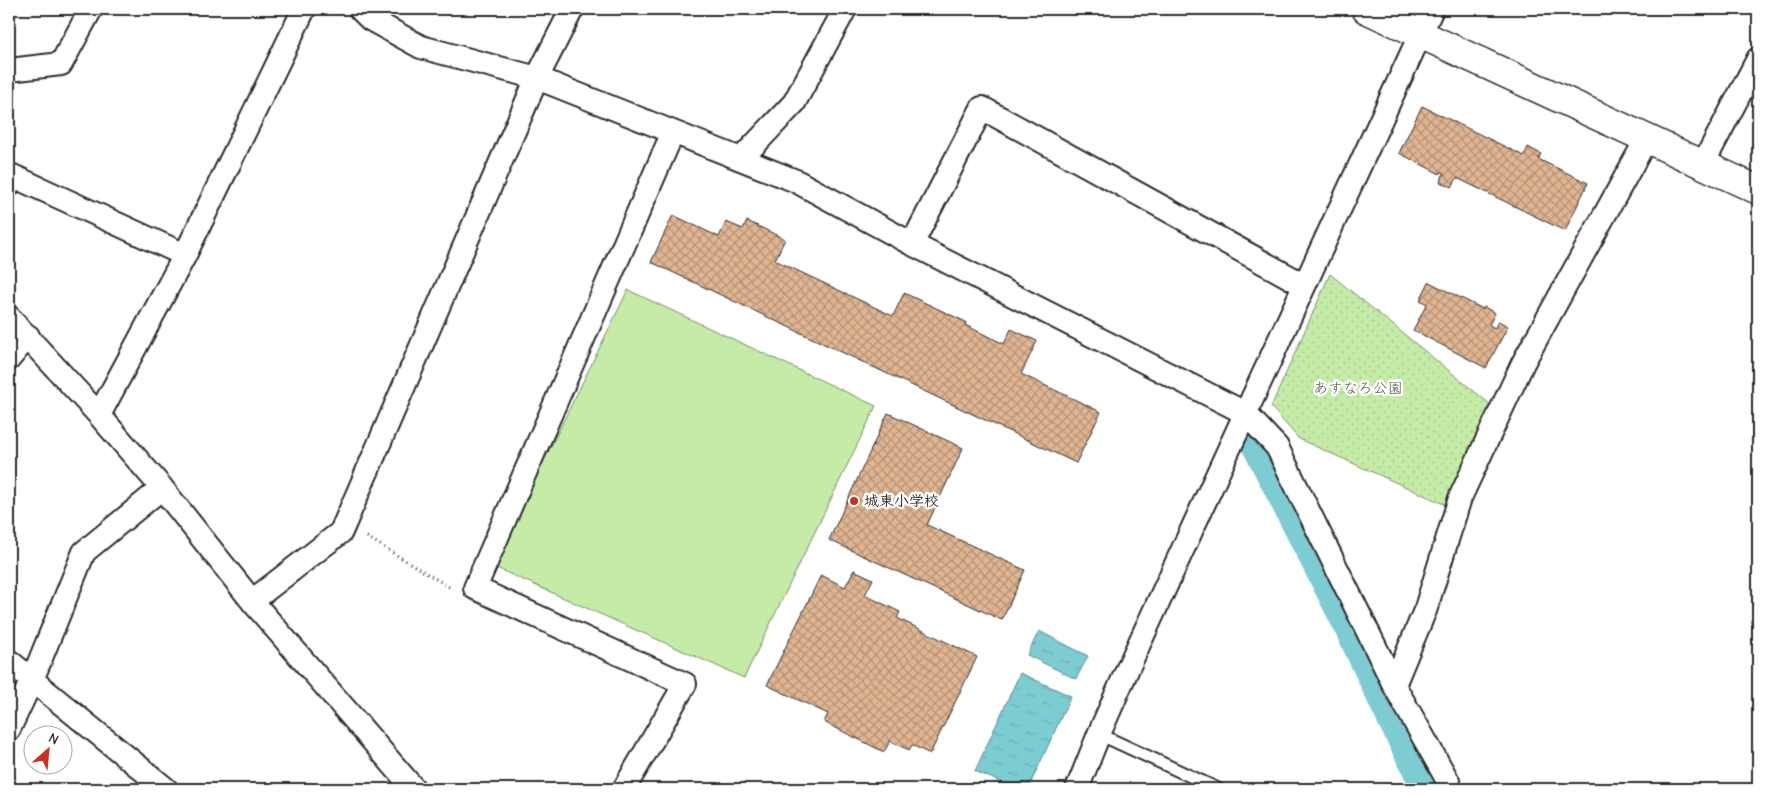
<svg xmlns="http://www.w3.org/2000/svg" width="1767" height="798" viewBox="0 0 1767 798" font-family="'Comic Neue','Klee One',sans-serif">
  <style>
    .grass { fill: #c4eca7; stroke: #788c69 }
    .park { fill: url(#park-dots); stroke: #788c69 }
    .water { fill: url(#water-ripples); stroke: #5b8c8f }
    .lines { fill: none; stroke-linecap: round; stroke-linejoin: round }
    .canal { stroke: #7bccd2; stroke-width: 30 }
    .building { fill: url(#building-cross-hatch); stroke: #2b2b2b }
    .lane-casing { stroke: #2b2b2b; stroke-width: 15 }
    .street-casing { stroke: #2b2b2b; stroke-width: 26 }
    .secondary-casing { stroke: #2b2b2b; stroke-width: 31 }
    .path { stroke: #2b2b2b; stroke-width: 3; stroke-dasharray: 1 4; stroke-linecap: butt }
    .lane { stroke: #fff; stroke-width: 11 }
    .street { stroke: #fff; stroke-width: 22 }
    .secondary { stroke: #fff; stroke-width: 28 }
    .poi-dot { fill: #c8321e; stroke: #fff; stroke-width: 2 }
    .labels { text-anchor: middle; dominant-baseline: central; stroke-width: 5; stroke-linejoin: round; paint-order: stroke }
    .park-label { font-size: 15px; fill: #515b4a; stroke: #fff }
    .poi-label { font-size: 15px; font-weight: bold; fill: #2b2b2b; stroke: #fff; text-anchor: start }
  </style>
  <defs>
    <pattern id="park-dots" width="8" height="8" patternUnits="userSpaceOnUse" patternTransform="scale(1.25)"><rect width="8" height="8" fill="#c4eca7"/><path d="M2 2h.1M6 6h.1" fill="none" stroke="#a9cb90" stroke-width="1.8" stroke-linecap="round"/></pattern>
    <pattern id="water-ripples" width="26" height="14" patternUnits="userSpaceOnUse" patternTransform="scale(1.25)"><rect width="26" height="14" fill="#7bccd2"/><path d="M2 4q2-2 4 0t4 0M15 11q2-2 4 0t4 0" fill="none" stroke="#6aafb4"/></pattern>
    <pattern id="building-cross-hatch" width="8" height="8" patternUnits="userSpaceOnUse" patternTransform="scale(1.25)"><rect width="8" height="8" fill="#e0b591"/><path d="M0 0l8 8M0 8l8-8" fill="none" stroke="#b69377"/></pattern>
  </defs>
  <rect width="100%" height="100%" fill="#fff"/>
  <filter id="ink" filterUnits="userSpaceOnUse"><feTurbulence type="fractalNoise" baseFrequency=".02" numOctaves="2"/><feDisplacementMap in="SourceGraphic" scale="10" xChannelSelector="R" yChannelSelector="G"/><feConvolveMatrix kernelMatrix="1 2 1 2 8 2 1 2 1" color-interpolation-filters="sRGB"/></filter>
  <g filter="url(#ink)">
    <path class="grass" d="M628 290 876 406 744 678 492 566Z"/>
    <path class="park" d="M1330 274 1491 405 1446 505 1299 439 1271 407Z"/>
    <path class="water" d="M1039 631 1088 656 1076 679 1027 655Z
      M1020 673 1071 696 1028 789H1016L975 771Z"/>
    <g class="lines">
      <path class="canal" d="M1255 442 1346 621 1391 717 1427 789"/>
    </g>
    <path class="building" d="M1422 106 1524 156 1528 147 1541 154 1538 159 1588 183 1565 231 1457 178 1452 187 1440 182 1444 173 1441 172 1440 174 1399 153Z
      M673 215 719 237 726 222 743 229 747 221 785 239 775 260 893 316 904 293 966 322 965 325 1004 344 1011 329 1037 341 1021 374 1101 412 1076 463 651 262Z
      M1429 282 1483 309 1484 307 1495 313 1489 325 1495 328 1498 321 1508 326 1486 368 1413 330 1427 304 1420 300Z
      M888 413 963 448 927 525 1025 570 1002 620 829 540Z
      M854 570 873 579 865 595 900 612 897 618 977 657 930 754 912 745 909 750 890 741 884 752 824 722 828 714 767 685 821 575 845 587Z"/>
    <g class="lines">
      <g class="lane-casing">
        <path id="lane" d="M1099 734 1218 789"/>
      </g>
      <g class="street-casing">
        <path id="street" d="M360 9 370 19 421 47 537 78 796 181 912 244 1245 413 1277 447 1394 685 1448 781 1450 789
          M9 70 61 64 91 9
          M741 159 794 103 845 9
          M1703 164 1758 59
          M9 185 13 176 185 255
          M912 244 982 108 1304 285
          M9 317 99 415 162 488 252 601 414 789
          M9 359 28 336
          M99 415 185 255 304 9
          M252 601 341 532 537 78 572 9
          M9 661 166 789
          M1394 685 1426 608 1460 498 1523 363 1647 138
          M9 729 32 680 84 552 162 488
          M624 789 685 684 475 588 673 132
          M1077 789 1099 734 1128 668 1432 9"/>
      </g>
      <g class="secondary-casing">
        <path id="secondary" d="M1366 9 1758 190"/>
      </g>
      <path class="path" d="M367 537 449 587"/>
      <use href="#lane" class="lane"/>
      <use href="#street" class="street"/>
      <use href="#secondary" class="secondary"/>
    </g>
  </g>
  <circle class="poi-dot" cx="854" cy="501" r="5"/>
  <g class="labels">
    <g class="park-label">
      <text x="1358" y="388">あすなろ公園</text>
    </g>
    <g class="poi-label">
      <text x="864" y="501">城東小学校</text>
    </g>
  </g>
  <rect width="1767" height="798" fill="none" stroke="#fff" stroke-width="30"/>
  <rect x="15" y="15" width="1737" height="768" fill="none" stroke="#2b2b2b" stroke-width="2" filter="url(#ink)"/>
  <g transform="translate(48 750) rotate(27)"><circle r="24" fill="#ffffff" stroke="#aaaaaa"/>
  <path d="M0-4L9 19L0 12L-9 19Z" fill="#c8321e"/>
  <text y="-8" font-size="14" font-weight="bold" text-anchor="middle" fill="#2b2b2b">N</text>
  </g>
</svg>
